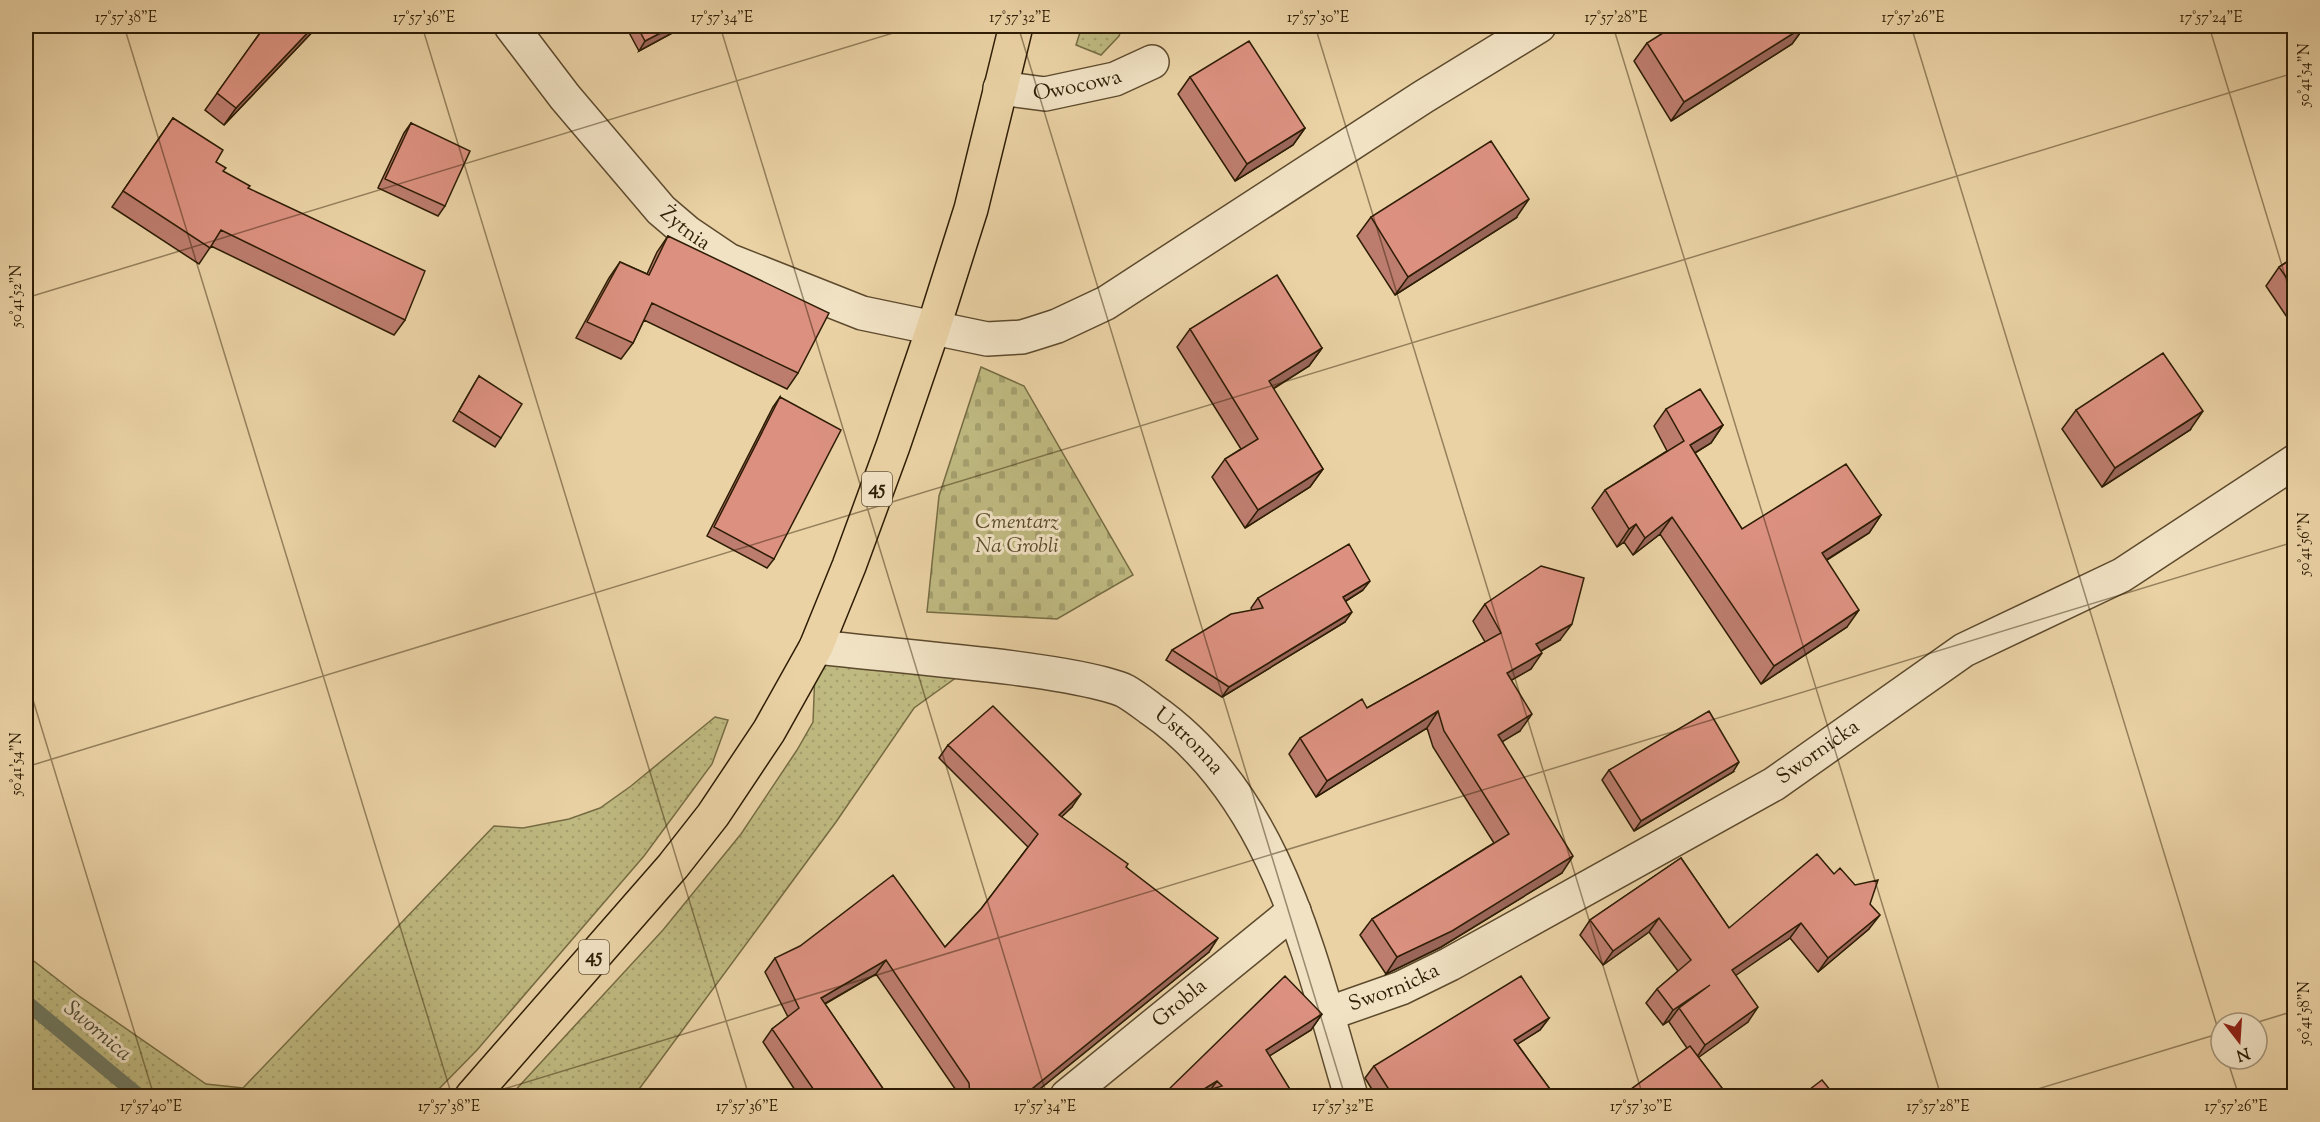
<svg xmlns="http://www.w3.org/2000/svg" width="2320" height="1122" viewBox="0 0 2320 1122" font-family="'Sorts Mill Goudy',serif">
  <style>
    .grass { fill: url(#grass-dots); stroke: #766c43; stroke-width: 1.5 }
    .cemetery { fill: url(#cemetery-stones); stroke: #766c43; stroke-width: 1.5 }
    .lines { fill: none; stroke-linecap: round; stroke-linejoin: round }
    .stream { stroke: #6e7a63; stroke-width: 15 }
    .minor-casing { stroke: #5d4a2d; stroke-width: 36 }
    .major-casing { stroke: #2e1d05; stroke-width: 36 }
    .minor { stroke: #f1e2c4; stroke-width: 33 }
    .major { stroke: #ead2a5; stroke-width: 33 }
    .wall { fill: #bd7d6e; stroke: #2e1d05; stroke-width: 1.5 }
    .shaded-wall { fill: #9a665a; stroke: #2e1d05; stroke-width: 1.5 }
    .building { fill: #dc9180; stroke: #2e1d05; stroke-width: 1.5; fill-rule: evenodd }
    .ticks { fill: none; stroke: #2e1d05; stroke-width: 1.5; stroke-opacity: 0.45 }
    .labels { text-anchor: middle; dominant-baseline: central; stroke-width: 6; stroke-linejoin: round; paint-order: stroke }
    .shield { fill: #f1e2c4; stroke: #68583e; stroke-width: 1.5 }
    .shield-label { font-size: 20px; font-weight: bold; fill: #2e1d05 }
    .street-label { font-size: 21px; fill: #2e1d05; stroke: #f1e2c4 }
    .park-label { font-size: 21px; font-style: italic; fill: #5a4c2a; stroke: #f1e2c4 }
    .water-label { font-size: 22px; font-style: italic; fill: #4e4c34; stroke: #f1e2c4 }
    .neatline { fill: none; stroke: #2e1d05; stroke-width: 2 }
    .ticks-label { font-size: 15px; text-anchor: middle; fill: #2e1d05 }
  </style>
  <defs>
    <pattern id="grass-dots" width="8" height="8" patternUnits="userSpaceOnUse" patternTransform="scale(1.5)"><rect width="8" height="8" fill="#bfba81"/><path d="M2 2h.1M6 6h.1" fill="none" stroke="#a49f6e" stroke-width="1.8" stroke-linecap="round"/></pattern>
    <pattern id="cemetery-stones" width="16" height="16" patternUnits="userSpaceOnUse" patternTransform="scale(1.5)"><rect width="16" height="16" fill="#bfba81"/><path d="M2 7V4a2 2 0 0 1 4 0v3zM10 15v-3a2 2 0 0 1 4 0v3z" fill="#a49f6e"/></pattern>
  </defs>
  <rect width="100%" height="100%" fill="#ead2a5"/>
  <filter id="stains"><feTurbulence type="fractalNoise" baseFrequency=".00333" numOctaves="4"/><feColorMatrix values="0 0 0 0 .2 0 0 0 0 .09 0 0 0 0 .02 0 0 0 .5 -.17"/></filter>
  <radialGradient id="worn" r=".72"><stop offset=".6" stop-color="#630" stop-opacity="0"/><stop offset="1" stop-color="#630" stop-opacity=".3"/></radialGradient>
  <path class="grass" d="M1082 26H1123L1119 36 1101 55 1076 45Z
    M816 647 975 664 914 708 836 822 634 1096H510L663 930 741 834 797 750 813 722Z
    M715 717 728 720 712 764 644 856 477 1050 432 1096H26V955L79 996 206 1084 243 1088 494 826 523 828 569 819 600 808 631 786Z"/>
  <path class="cemetery" d="M981 367 1024 386 1133 575 1057 619 927 612 939 496Z"/>
  <g class="lines">
    <path class="stream" d="M26 1002 139 1096"/>
    <g class="minor-casing">
      <g id="minor">
        <path id="s1" d="M511 26 565 97 661 210 688 233 728 260 862 313 987 339 1022 337 1032 334 1057 326 1106 303 1423 97 1539 26"/>
        <path id="s2" d="M1000 88 1045 94 1115 79 1152 62"/>
        <path id="s3" d="M816 647C882 654 948 660 1014 668 1045 672 1074 676 1104 684 1111 686 1119 688 1125 691 1134 696 1143 703 1151 709 1277 796 1310 959 1351 1096"/>
        <path id="s4" d="M1327 1014 1401 988 1450 964 1774 784 1964 650 2122 575 2294 462"/>
        <path id="s5" d="M1067 1096 1294 911"/>
      </g>
    </g>
    <g class="major-casing">
      <path id="major" d="M472 1096 673 866 713 815 769 731 816 647 849 566 893 446 933 329 971 209 1016 26"/>
    </g>
    <use href="#minor" class="minor"/>
    <use href="#major" class="major"/>
  </g>
  <path class="wall" d="M265 26H318L224 125 205 110Z
    M612 26H685L639 51 626 27 615 32Z
    M1805 26 1792 44 1671 121 1634 61 1647 43Z
    M1190 77 1305 128 1293 145 1235 181 1178 94Z
    M173 118 216 162 224 172 248 188 405 320 394 335 211 246 199 264 112 207Z
    M411 123 445 206 438 216 378 188 404 133Z
    M1371 217 1516 218 1395 295 1357 236Z
    M668 236 798 373 787 389 644 320 633 343 621 359 576 338 609 278 620 262 647 274 657 252Z
    M2295 252V329L2266 286 2279 267 2291 259V258Z
    M1190 329 1322 348 1309 366 1273 389 1323 469 1310 487 1245 528 1212 477 1225 459 1241 449 1177 347Z
    M479 376 501 438 495 447 453 421 473 386Z
    M780 397 774 559 767 568 707 536 773 407Z
    M1666 409 1723 425 1711 443 1695 453 1742 529 1881 515 1869 533 1827 560 1847 627 1761 684 1660 534 1633 555 1624 542 1617 547 1592 508 1605 490 1667 451 1654 426Z
    M2076 410 2190 430 2102 487 2062 429Z
    M1363 590 1346 601 1345 622 1222 697 1166 660 1172 650 1252 610 1251 608 1258 598Z
    M1485 604 1560 640 1541 651 1531 669 1511 680 1520 731 1502 741 1562 873 1441 947 1386 974 1360 935 1372 919 1494 843 1433 747 1427 728 1316 797 1289 754 1300 738 1367 708 1485 642 1473 621Z
    M948 745 1072 807 1061 817 1126 867 1209 952 1031 1096H960L876 974 825 1004 888 1096H799L763 1042 772 1029 788 1017 765 972 775 958 945 947 981 909 1028 847 939 758Z
    M1609 770 1733 772 1634 831 1602 780Z
    M1681 858 1729 928 1834 874 1870 904 1869 929 1818 972 1790 938 1735 975 1748 1022 1698 1057 1728 1096H1625L1630 1090 1687 1048 1669 1022 1670 1020 1663 1025 1646 1003 1657 989 1678 971 1649 932 1603 965 1580 935 1590 920Z
    M1322 1014 1311 1030 1269 1056 1294 1096H1163L1166 1092Z
    M1549 1018 1540 1030 1517 1044 1555 1096H1376L1365 1078 1374 1066Z"/>
  <path class="shaded-wall" d="M314 26H318L224 125 236 108Z
    M620 26H627L615 32Z
    M674 26H685L639 51 645 41Z
    M1805 26 1792 44 1671 121 1684 102Z
    M1305 128 1293 145 1235 181 1247 164Z
    M1529 199 1516 218 1395 295 1408 277Z
    M1322 348 1309 366 1256 399 1269 381Z
    M2203 411 2190 430 2102 487 2115 468Z
    M1723 425 1711 443 1678 463 1690 445Z
    M1323 469 1310 487 1245 528 1258 510Z
    M1881 515 1869 533 1810 570 1822 553Z
    M1672 517 1660 534 1633 555 1645 538Z
    M1636 524 1624 542 1617 547 1629 529Z
    M1370 581 1363 590 1336 607 1343 597Z
    M1859 610 1847 627 1761 684 1774 666Z
    M1352 612 1345 622 1222 697 1229 687Z
    M1572 624 1560 640 1525 660 1536 644Z
    M1542 653 1531 669 1496 689 1507 673Z
    M1438 711 1427 728 1316 797 1327 781Z
    M1532 714 1520 731 1487 751 1498 735Z
    M1739 762 1733 772 1634 831 1641 821Z
    M1081 794 1072 807 1049 829 1059 815Z
    M1573 856 1562 873 1441 947 1386 974 1397 957Z
    M1880 915 1869 929 1818 972 1828 958Z
    M1659 918 1649 932 1603 965 1613 951Z
    M1801 923 1790 938 1722 985 1732 970Z
    M1218 938 1209 952 1031 1096H1023Z
    M886 960 876 974 812 1011 821 998Z
    M1710 985 1679 1008 1670 1020 1663 1025 1673 1010Z
    M1758 1007 1748 1022 1695 1060 1705 1045Z
    M1322 1014 1311 1030 1255 1065 1266 1050Z
    M1549 1018 1540 1030 1505 1052 1514 1040Z
    M1217 1081 1206 1096 1196 1094Z"/>
  <path class="building" d="M265 26H314L236 108 217 93Z
    M637 26H674L645 41Z
    M1674 26H1805L1684 102 1647 43Z
    M1249 41 1305 128 1247 164 1190 77Z
    M173 118 223 150 216 162 226 168 223 171 250 186 248 188 425 271 405 320 221 230 210 248 123 191Z
    M411 123 470 151 445 206 385 179Z
    M1491 141 1529 199 1408 277 1371 217Z
    M668 236 829 313 798 373 652 303 633 343 587 322 620 262 649 275Z
    M2295 257V290L2279 267Z
    M1277 275 1322 348 1269 381 1323 469 1258 510 1225 459 1258 439 1190 329Z
    M2163 353 2203 411 2115 468 2076 410Z
    M479 376 522 404 501 438 459 411Z
    M1700 389 1723 425 1690 445 1742 529 1846 464 1881 515 1822 553 1859 610 1774 666 1672 517 1645 538 1636 524 1629 529 1605 490 1684 441 1666 409Z
    M780 397 841 430 774 559 714 527Z
    M1349 544 1370 581 1343 597 1352 612 1229 687 1172 650 1231 614 1263 608 1258 598Z
    M1541 566 1584 578 1572 624 1536 644 1542 653 1507 673 1532 714 1498 735 1573 856 1452 931 1397 957 1372 919 1509 834 1444 731 1438 711 1327 781 1300 738 1362 699 1367 708 1501 633 1485 604Z
    M993 706 1081 794 1059 815 1128 864 1126 867 1218 938 1023 1096H970L969 1083 886 960 821 998 888 1096H818L772 1029 799 1008 775 958 800 946 893 875 945 947 981 909 1038 834 948 745Z
    M1709 711 1739 762 1641 821 1609 770Z
    M1817 854 1834 874 1840 868 1855 885 1878 880 1870 904 1880 915 1828 958 1801 923 1732 970 1758 1007 1705 1045 1679 1008 1710 985 1673 1010 1657 989 1691 960 1659 918 1613 951 1590 920 1681 858 1729 928Z
    M1285 976 1322 1014 1266 1050 1294 1096H1169L1166 1092ZM1217 1081 1222 1086 1196 1094Z
    M1521 976 1549 1018 1514 1040 1555 1096H1393L1374 1066Z
    M1690 1046 1728 1096H1635L1630 1090Z
    M1822 1080 1835 1096H1801Z"/>
  <path class="ticks" d="M124 26 452 1096M422 26 749 1096M720 26 1047 1096M1018 26 1345 1096M1315 26 1643 1096M1613 26 1941 1096M1911 26 2221 1039M2209 26 2294 305M26 298 916 26M26 677 154 1096M26 767 2294 73M2255 1023 2294 1011M2227 1059 2239 1096M481 1096 2294 542M2015 1096 2221 1033"/>
  <g class="labels">
    <g class="shield">
      <rect x="862" y="472" width="30" height="34" rx="4.5"/>
      <rect x="579" y="940" width="30" height="34" rx="4.5"/>
    </g>
    <g class="shield-label">
      <text x="877" y="489">45</text>
      <text x="594" y="957">45</text>
    </g>
    <g class="street-label">
      <text stroke="none"><textPath href="#s2" startOffset="78">Owocowa</textPath></text>
      <text stroke="none"><textPath href="#s1" startOffset="268">Żytnia</textPath></text>
      <text stroke="none"><textPath href="#s3" startOffset="394">Ustronna</textPath></text>
      <text stroke="none"><textPath href="#s4" startOffset="558">Swornicka</textPath></text>
      <text stroke="none"><textPath href="#s4" startOffset="72">Swornicka</textPath></text>
      <text stroke="none"><textPath href="#s5" startOffset="146">Grobla</textPath></text>
    </g>
    <g class="park-label">
      <text x="1017" y="523">Cmentarz<tspan x="1017" dy="24">Na Grobli</tspan></text>
    </g>
    <g class="water-label">
      <text transform="translate(97 1032) rotate(40)">Swornica</text>
    </g>
  </g>
  <rect width="2320" height="1122" fill="none" stroke="#ead2a5" stroke-width="66"/>
  <g transform="translate(2239 1041) rotate(163)"><circle r="28" fill="#f1e2c4" stroke="#a39378" stroke-width="1.5"/>
  <path d="M0-4.5L10 22L0 15L-10 22Z" fill="#8f2418"/>
  <text y="-9" font-size="16" font-weight="bold" text-anchor="middle" fill="#2e1d05">N</text>
  </g>
  <rect x="33" y="33" width="2254" height="1056" class="neatline"/>
  <g class="ticks-label">
    <text x="126" y="22">17°57'38"E</text>
    <text x="424" y="22">17°57'36"E</text>
    <text x="722" y="22">17°57'34"E</text>
    <text x="1020" y="22">17°57'32"E</text>
    <text x="1318" y="22">17°57'30"E</text>
    <text x="1616" y="22">17°57'28"E</text>
    <text x="1913" y="22">17°57'26"E</text>
    <text x="2211" y="22">17°57'24"E</text>
    <text transform="translate(2304 75) rotate(-90)" y="5">50°41'54"N</text>
    <text transform="translate(16 296) rotate(-90)" y="5">50°41'52"N</text>
    <text transform="translate(2304 544) rotate(-90)" y="5">50°41'56"N</text>
    <text transform="translate(16 764) rotate(-90)" y="5">50°41'54"N</text>
    <text transform="translate(2304 1013) rotate(-90)" y="5">50°41'58"N</text>
    <text x="151" y="1111">17°57'40"E</text>
    <text x="449" y="1111">17°57'38"E</text>
    <text x="747" y="1111">17°57'36"E</text>
    <text x="1045" y="1111">17°57'34"E</text>
    <text x="1343" y="1111">17°57'32"E</text>
    <text x="1641" y="1111">17°57'30"E</text>
    <text x="1938" y="1111">17°57'28"E</text>
    <text x="2236" y="1111">17°57'26"E</text>
  </g>
  <rect width="100%" height="100%" filter="url(#stains)"/>
  <rect width="100%" height="100%" fill="url(#worn)"/>
</svg>
